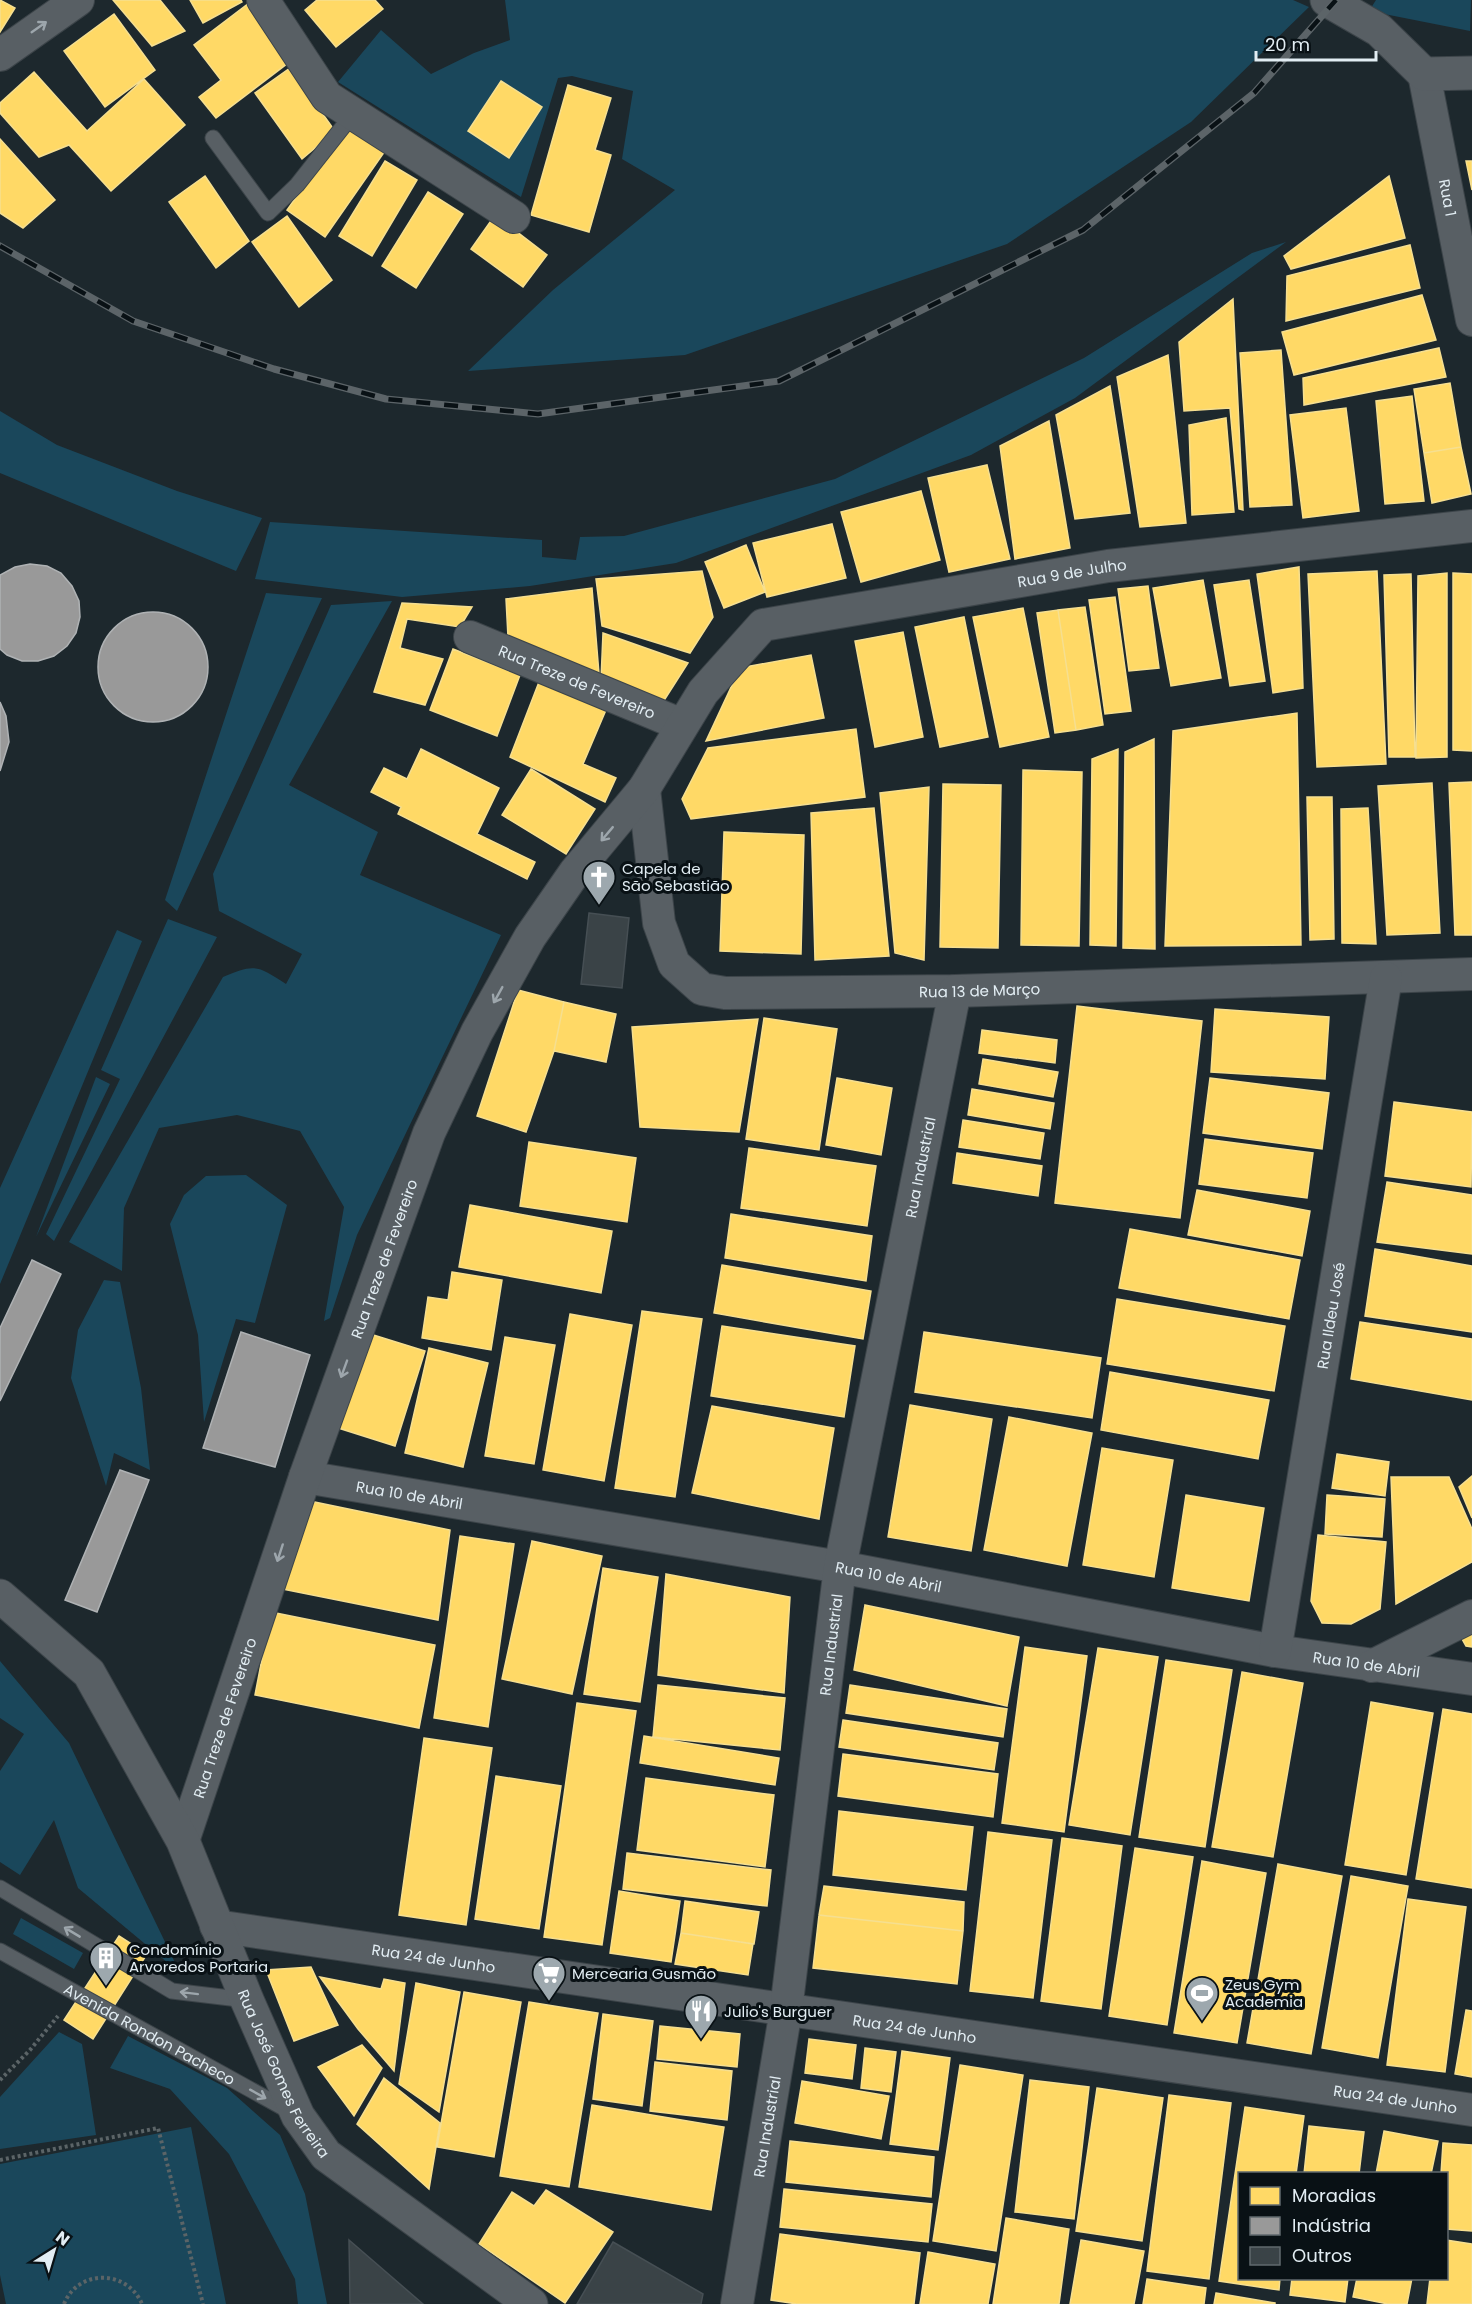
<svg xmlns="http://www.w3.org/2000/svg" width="1472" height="2304" viewBox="0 0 1472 2304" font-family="Poppins,sans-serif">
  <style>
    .green { fill: #1a475b }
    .homes { fill: #ffd966; stroke: #f6df90; stroke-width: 1.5 }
    .industry { fill: #999; stroke: #afb2b4; stroke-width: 1.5 }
    .building { fill: #3a4347; stroke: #464f54; stroke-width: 1.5 }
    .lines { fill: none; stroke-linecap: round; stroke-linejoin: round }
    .lane-casing { stroke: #3c4449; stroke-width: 17 }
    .street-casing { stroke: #3c4449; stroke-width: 34 }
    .secondary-casing { stroke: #3c4449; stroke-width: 35 }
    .path { stroke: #5b6467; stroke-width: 4; stroke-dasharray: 3 3; stroke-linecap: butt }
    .lane { stroke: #585f64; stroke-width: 15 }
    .street { stroke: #585f64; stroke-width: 32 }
    .secondary { stroke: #585f64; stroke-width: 33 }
    .rail-casing { stroke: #5c6468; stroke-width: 7 }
    .rail { stroke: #091115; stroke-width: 4.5; stroke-dasharray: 14; stroke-linecap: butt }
    .oneway { stroke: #9da6ac }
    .labels { text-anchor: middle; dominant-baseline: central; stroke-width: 6; stroke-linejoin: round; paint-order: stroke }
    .street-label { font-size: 15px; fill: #e2edf3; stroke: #091115 }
    .poi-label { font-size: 15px; fill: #e2edf3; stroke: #091115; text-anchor: start }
  </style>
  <rect width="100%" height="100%" fill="#1d282d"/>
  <path class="green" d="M505 0H1293L1309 7 1191 122 1007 244 685 355 468 371 553 290 675 190 622 159 633 91 572 76 558 78 521 197 338 82 381 30 431 74 474 53 510 40Z
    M1376 0H1471L1470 31 1369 11Z
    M1286 242 1075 398 971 455 676 563 530 586 402 597 255 579 270 522 542 540V557L576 560 580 537 624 536 835 479 1084 358 1252 253Z
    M0 411 57 445 177 491 262 518 236 571 0 473Z
    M266 593 322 598 177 911 165 900Z
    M392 601 289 785 378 832 360 875 501 935 357 1235 330 1318 324 1321 344 1207 300 1131 237 1115 159 1128 124 1208 122 1271 69 1242 223 977C255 963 258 966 286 984L302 954 219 911 213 874 331 605Z
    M168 919 217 937 54 1241 46 1234 120 1079 101 1070Z
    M117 930 142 941 0 1284V1188Z
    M96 1077 110 1084 36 1237Z
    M246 1175 287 1205 255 1323 236 1319 204 1422 198 1335 170 1224 184 1195 206 1176Z
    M104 1280 120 1282 141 1388 150 1470 114 1453 106 1486 71 1378 78 1330Z
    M0 1661 69 1743 180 1973 78 1888 54 1820 20 1875 0 1862V1771L24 1734 0 1718Z
    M21 1918 83 1953 74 1969 13 1934Z
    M59 2032 82 2044 96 2135 0 2149V2097Z
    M128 2036 227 2088 280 2135 305 2194 327 2304H298L295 2279 229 2154 170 2089 110 2068Z
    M191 2127 226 2304H6L0 2275V2164Z"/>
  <path class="homes" d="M0 0 15 8 0 32Z
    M113 0H160L185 31 152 46Z
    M190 0H241L242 2 203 23Z
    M317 0H375L383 9 336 47 305 10Z
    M249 3 292 60 216 118 199 97 221 80 194 45Z
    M114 14 155 70 105 107 64 51Z
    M290 68 335 131 302 159 255 93Z
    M34 72 87 131 144 79 185 125 111 191 69 145 39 157 0 113V103Z
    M501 81 542 107 509 158 468 131Z
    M568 85 611 98 595 150 611 155 589 232 531 215Z
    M347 125 385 151 325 237 287 210Z
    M0 139 55 200 23 228 0 213Z
    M385 161 417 180 372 256 339 236Z
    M1466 161H1472V190Z
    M205 176 249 241 216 268 169 202Z
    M1389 176 1405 238 1291 269 1284 256Z
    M428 192 463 214 416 288 382 266Z
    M495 215 547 255 523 287 471 249Z
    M287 216 332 280 299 307 252 242Z
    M1410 245 1420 288 1286 321 1287 276Z
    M1422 295 1436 340 1294 375 1282 332Z
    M1233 299 1243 510 1239 509 1230 408 1184 411 1179 342Z
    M1439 348 1446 377 1304 405 1303 378Z
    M1281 350 1292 505 1250 507 1240 353Z
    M1168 355 1186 523 1140 527 1117 377Z
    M1450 383 1461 447 1424 453 1414 389Z
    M1110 386 1130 513 1075 519 1056 415Z
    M1412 396 1424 501 1385 504 1376 401Z
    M1346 408 1359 511 1303 518 1290 415Z
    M1226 418 1234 512 1192 515 1189 425Z
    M1049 421 1070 548 1015 559 1000 446Z
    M1461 447 1471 494 1432 503 1424 453Z
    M987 465 1010 559 949 572 928 478Z
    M921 491 940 560 861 582 841 512Z
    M832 524 846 578 767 597 753 543Z
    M746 545 765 592 724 608 705 562Z
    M1299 567 1303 688 1273 693 1257 574Z
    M702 571 713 617 690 653 602 626 596 579Z
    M1377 571 1386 764 1317 767 1308 574Z
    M1447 573V757L1416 758 1418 576Z
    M1453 573 1472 574V751L1453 750Z
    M1411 574 1415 757H1389L1384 575Z
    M1203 580 1221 678 1171 686 1153 588Z
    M1249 580 1265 681 1230 686 1214 585Z
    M1148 586 1159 668 1129 671 1118 589Z
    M592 588 599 674 508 637 506 599Z
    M1115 597 1131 711 1105 714 1089 600Z
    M402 603 472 607 460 627 407 619 400 648 443 659 425 705 374 692Z
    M1085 607 1103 725 1076 730 1058 610Z
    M1023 608 1049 737 1000 747 973 617Z
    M1058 610 1076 730 1055 733 1037 613Z
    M964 617 988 737 940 747 915 627Z
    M903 632 923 737 875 747 855 641Z
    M603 633 688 663 663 702 601 680Z
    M453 649 520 675 497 736 430 710Z
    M811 655 824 718 706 741 740 668Z
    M539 682 606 710 583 764 616 778 605 802 510 757Z
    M1297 713 1301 945 1165 946 1173 731Z
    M856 729 865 797 691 819 682 799 708 748Z
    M1154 739 1155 949 1123 948 1125 752Z
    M421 749 499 788 477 834 535 862 527 879 398 814 401 807 371 792 384 768 407 779Z
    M1118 749 1116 946 1090 945 1092 759Z
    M531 769 595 809 566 854 502 815Z
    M1023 770 1082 772 1079 946 1021 945Z
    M1472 782V935H1455L1449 783Z
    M1432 783 1440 933 1387 935 1378 786Z
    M943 784 1001 785 998 948 940 947Z
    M929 787 924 960 895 953 880 793Z
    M1307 797H1332L1334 939 1310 940Z
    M874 808 889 956 815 960 811 813Z
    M1368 808 1376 944 1342 943 1341 809Z
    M724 832 804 835 801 954 720 951Z
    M518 990 564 1002 554 1051 526 1132 477 1116Z
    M564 1002 616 1014 606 1062 554 1051Z
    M1077 1006 1202 1021 1180 1218 1055 1203Z
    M1215 1009 1329 1017 1325 1079 1211 1072Z
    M764 1018 837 1029 819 1150 746 1139Z
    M758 1019 739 1132 640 1127 632 1027Z
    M982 1030 1057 1040 1055 1063 979 1053Z
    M983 1059 1058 1072 1053 1097 979 1084Z
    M837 1078 892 1088 881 1155 826 1145Z
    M1210 1078 1329 1093 1322 1149 1203 1133Z
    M972 1089 1054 1103 1050 1129 968 1115Z
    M1394 1102 1472 1112 1471 1187 1385 1176Z
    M963 1120 1044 1133 1040 1159 959 1147Z
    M1205 1139 1313 1153 1307 1198 1199 1184Z
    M529 1142 636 1158 627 1222 520 1206Z
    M749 1148 876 1166 867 1226 741 1208Z
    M957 1153 1042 1166 1038 1196 953 1183Z
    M1387 1182 1472 1195V1254L1377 1242Z
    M1197 1190 1310 1211 1302 1256 1188 1235Z
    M470 1205 612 1231 601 1293 459 1267Z
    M731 1214 872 1236 866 1281 725 1258Z
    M1130 1229 1300 1260 1289 1319 1119 1288Z
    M1375 1249 1472 1266V1332L1365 1316Z
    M722 1265 871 1291 863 1339 714 1313Z
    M452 1272 502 1280 491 1350 422 1338 428 1297 448 1300Z
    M1117 1299 1285 1326 1274 1391 1107 1364Z
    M642 1311 702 1319 675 1497 615 1488Z
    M570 1314 632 1325 604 1481 543 1470Z
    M1360 1322 1472 1339V1400L1351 1379Z
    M722 1326 855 1346 844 1417 711 1396Z
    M924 1332 1101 1358 1092 1418 915 1392Z
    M367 1333 425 1351 395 1446 338 1428Z
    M505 1337 555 1345 534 1464 485 1456Z
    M429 1348 488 1363 463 1467 405 1453Z
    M1110 1372 1269 1400 1258 1459 1101 1430Z
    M910 1405 992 1419 971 1551 888 1537Z
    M712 1406 834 1428 819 1519 692 1493Z
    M1009 1417 1092 1433 1067 1566 984 1550Z
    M1102 1448 1173 1460 1154 1577 1083 1565Z
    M1337 1454 1389 1462 1385 1496 1332 1488Z
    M1472 1476V1518L1459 1487Z
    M1391 1477H1449L1472 1529V1562L1396 1604Z
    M1186 1495 1264 1508 1249 1601 1172 1588Z
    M1327 1495 1385 1499 1382 1537 1325 1534Z
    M305 1500 450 1530 438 1620 282 1589Z
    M1318 1535 1386 1542 1380 1609 1351 1624 1322 1623 1311 1601Z
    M460 1536 514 1544 488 1727 434 1718Z
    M532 1541 602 1556 572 1694 502 1679Z
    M603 1568 658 1577 640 1702 584 1694Z
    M666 1574 790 1597 784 1693 658 1675Z
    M865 1605 1019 1637 1007 1706 854 1670Z
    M271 1612 435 1645 419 1728 255 1695Z
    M1472 1632V1647L1466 1646 1461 1637Z
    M1025 1647 1087 1656 1064 1832 1002 1823Z
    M1098 1648 1158 1657 1130 1835 1069 1825Z
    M1166 1660 1232 1670 1205 1847 1139 1837Z
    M1242 1672 1303 1683 1273 1857 1212 1847Z
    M658 1685 785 1698 780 1750 653 1737Z
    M850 1685 1007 1709 1003 1737 846 1713Z
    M1371 1702 1433 1713 1406 1875 1345 1865Z
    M577 1703 636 1711 602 1945 544 1937Z
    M1443 1709 1472 1714V1888L1416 1879Z
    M843 1720 998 1743 994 1770 839 1747Z
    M644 1736 779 1758 775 1785 640 1763Z
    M424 1738 492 1748 466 1925 399 1915Z
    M843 1754 998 1774 993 1817 838 1796Z
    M496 1776 561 1786 539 1929 475 1919Z
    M646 1778 774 1795 765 1867 637 1850Z
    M839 1811 973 1827 966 1890 833 1875Z
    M988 1832 1052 1840 1033 1998 970 1991Z
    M1062 1838 1122 1846 1101 2009 1041 2001Z
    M1135 1848 1193 1857 1167 2025 1109 2016Z
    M627 1853 771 1870 767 1906 623 1889Z
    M1202 1861 1266 1873 1237 2043 1174 2033Z
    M1278 1864 1342 1876 1311 2054 1247 2043Z
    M1351 1876 1408 1886 1378 2058 1322 2048Z
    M824 1886 964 1902 963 1931 819 1915Z
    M619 1891 680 1901 671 1962 610 1953Z
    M1408 1899 1466 1907 1445 2072 1387 2065Z
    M685 1901 759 1912 754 1944 681 1933Z
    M819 1915 963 1931 957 1984 813 1968Z
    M681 1933 753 1944 748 1975 675 1964Z
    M119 1936 147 1954 93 2039 64 2020Z
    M311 1967 338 2025 294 2041 266 1970Z
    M320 1977 381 1989 384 1979 405 1983 394 2071 358 2029Z
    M416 1983 460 1992 439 2112 399 2084Z
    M464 1992 521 2002 494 2157 437 2147Z
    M529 2002 598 2013 569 2187 500 2176Z
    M1466 2010 1472 2011V2077L1455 2074Z
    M603 2014 653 2021 642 2106 593 2099Z
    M660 2026 740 2034 737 2067 657 2059Z
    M809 2039 856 2045 852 2079 805 2073Z
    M362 2045 382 2068 354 2116 318 2067Z
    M865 2048 896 2052 891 2092 861 2088Z
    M902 2051 950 2058 938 2150 890 2144Z
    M655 2062 732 2071 727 2120 650 2111Z
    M960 2065 1023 2075 996 2251 933 2241Z
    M384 2078 440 2123 429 2189 357 2124Z
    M1030 2080 1089 2087 1074 2219 1015 2212Z
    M802 2081 889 2096 881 2139 795 2123Z
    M1097 2088 1163 2098 1142 2241 1076 2231Z
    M1169 2095 1231 2103 1209 2279 1147 2271Z
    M592 2105 724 2127 711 2210 579 2187Z
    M1245 2107 1304 2116 1296 2174H1240V2278H1280L1279 2290 1219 2281Z
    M1309 2126 1364 2132 1359 2174H1304Z
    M1384 2131 1438 2141 1431 2174H1376Z
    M790 2141 934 2157 931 2197 786 2182Z
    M1443 2143 1472 2145V2231L1446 2229V2174H1441Z
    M784 2189 932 2204 928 2242 780 2227Z
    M546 2190 613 2232 565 2303 479 2244 512 2192 534 2206Z
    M1006 2218 1069 2229 1059 2304H993Z
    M780 2234 920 2253 914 2304H797L771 2300Z
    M1081 2240 1144 2251 1134 2304H1070Z
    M1446 2240 1472 2244V2304H1427L1430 2278H1446Z
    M928 2252 995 2264 988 2304H920Z
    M1292 2278H1348L1345 2302 1290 2295Z
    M1357 2278H1412L1407 2304H1388L1353 2297Z
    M1147 2279 1206 2288 1204 2304H1143Z
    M1216 2293 1275 2303V2304H1214Z"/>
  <path class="industry" d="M30 564 47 566 61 573 72 586 79 601 80 617 76 633 67 646 54 656 38 661H22L7 655 0 649V575L15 567Z
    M98 667a55 55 0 1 1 110 0a55 55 0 1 1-110 0Z
    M0 702 6 716 9 742 0 771Z
    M32 1260 61 1274 0 1401V1328Z
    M241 1332 310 1355 275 1467 203 1448Z
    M120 1470 149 1480 97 1612 65 1600Z"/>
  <path class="building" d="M589 913 629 918 622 988 581 984Z
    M349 2240 423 2304H350Z
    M613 2242 703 2294 701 2304H577Z"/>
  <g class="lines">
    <g class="lane-casing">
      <g id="lane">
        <path d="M213 138 268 213 297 185 353 114"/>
        <path d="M0 1888 172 1991 247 2000"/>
        <path id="s1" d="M0 1951 291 2112"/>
      </g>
    </g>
    <g class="street-casing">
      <g id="street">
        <path d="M263 0 327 97 514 217"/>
        <path d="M0 55 78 0"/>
        <path id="s2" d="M1424 74 1472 320"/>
        <path id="s3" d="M470 637 682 725"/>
        <path id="s4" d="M644 789 659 923 674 964 702 989 725 993 955 991 1472 974"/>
        <path id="s5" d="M305 1477 840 1567 1275 1651 1472 1679"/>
        <path id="s6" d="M1275 1651 1386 978"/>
        <path d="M1372 1666 1472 1616"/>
        <path id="s7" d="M183 1841 305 1477 429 1133 477 1032 530 937 575 872 644 789 703 692 763 625 1108 566 1472 526"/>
        <path id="s8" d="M216 1926 1472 2110"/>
        <path id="s9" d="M737 2304 786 2010 840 1567 955 991"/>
      </g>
    </g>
    <g class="secondary-casing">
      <g id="secondary">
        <path d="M1327 0 1379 30 1424 74 1472 73"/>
        <path id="s10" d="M0 1596 89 1673 183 1841 247 2000 298 2116 326 2155 531 2304"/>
      </g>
    </g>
    <path class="path" d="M0 2080 30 2050 58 2016
      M0 2160 158 2128 203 2304
      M64 2304C78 2269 127 2269 142 2304"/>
    <use href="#lane" class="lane"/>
    <use href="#street" class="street"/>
    <use href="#secondary" class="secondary"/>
    <g class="rail-casing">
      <path id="rail" d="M0 246 133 321 274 369 386 399 538 414 779 381 1083 230 1254 93 1336 0"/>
    </g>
    <use href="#rail" class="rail"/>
  </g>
  <defs><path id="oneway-shaft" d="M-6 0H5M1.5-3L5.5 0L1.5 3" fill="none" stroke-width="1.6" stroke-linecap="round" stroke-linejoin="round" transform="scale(1.5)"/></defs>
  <g class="oneway">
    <use href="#oneway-shaft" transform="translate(39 27) rotate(-35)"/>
    <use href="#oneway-shaft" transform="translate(607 834) rotate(130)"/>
    <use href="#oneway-shaft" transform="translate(498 995) rotate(119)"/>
    <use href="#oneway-shaft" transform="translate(344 1369) rotate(110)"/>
    <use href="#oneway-shaft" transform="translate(280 1553) rotate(108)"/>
    <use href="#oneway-shaft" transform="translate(72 1932) rotate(-149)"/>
    <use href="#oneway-shaft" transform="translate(189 1993) rotate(-173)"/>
    <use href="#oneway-shaft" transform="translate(258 2094) rotate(29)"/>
  </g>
  <defs>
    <g id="church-pin" transform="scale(1.725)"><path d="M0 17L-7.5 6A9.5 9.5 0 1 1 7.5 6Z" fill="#9da8ae" stroke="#091115"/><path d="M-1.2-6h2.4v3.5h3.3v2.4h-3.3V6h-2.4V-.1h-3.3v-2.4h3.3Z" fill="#fff"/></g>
    <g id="building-pin" transform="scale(1.725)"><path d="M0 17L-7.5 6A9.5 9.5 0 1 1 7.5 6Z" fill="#9da8ae" stroke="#091115"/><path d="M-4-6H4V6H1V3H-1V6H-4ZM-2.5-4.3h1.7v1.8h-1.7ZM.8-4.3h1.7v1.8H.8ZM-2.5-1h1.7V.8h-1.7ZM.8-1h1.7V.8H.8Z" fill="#fff"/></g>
    <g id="supermarket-pin" transform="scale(1.725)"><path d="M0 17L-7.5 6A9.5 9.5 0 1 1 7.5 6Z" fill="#9da8ae" stroke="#091115"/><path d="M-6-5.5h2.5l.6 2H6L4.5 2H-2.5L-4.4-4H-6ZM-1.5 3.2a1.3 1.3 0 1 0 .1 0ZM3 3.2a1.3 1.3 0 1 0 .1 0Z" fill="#fff"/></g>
    <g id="stadium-pin" transform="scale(1.725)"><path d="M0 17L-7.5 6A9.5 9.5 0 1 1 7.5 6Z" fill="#9da8ae" stroke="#091115"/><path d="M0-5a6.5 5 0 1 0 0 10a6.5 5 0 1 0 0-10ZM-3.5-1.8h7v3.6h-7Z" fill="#fff"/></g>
    <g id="restaurant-pin" transform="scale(1.725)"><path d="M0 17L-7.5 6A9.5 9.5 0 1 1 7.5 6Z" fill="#9da8ae" stroke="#091115"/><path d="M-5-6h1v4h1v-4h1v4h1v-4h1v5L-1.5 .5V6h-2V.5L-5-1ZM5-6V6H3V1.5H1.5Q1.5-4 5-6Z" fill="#fff"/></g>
  </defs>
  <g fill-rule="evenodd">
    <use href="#church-pin" x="599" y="877"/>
    <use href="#building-pin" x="106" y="1958"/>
    <use href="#supermarket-pin" x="549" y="1973"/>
    <use href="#stadium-pin" x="1202" y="1993"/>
    <use href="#restaurant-pin" x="701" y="2011"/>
  </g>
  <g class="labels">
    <g class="street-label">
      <text stroke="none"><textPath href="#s2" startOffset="126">Rua 1</textPath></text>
      <text stroke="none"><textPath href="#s7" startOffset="1674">Rua 9 de Julho</textPath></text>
      <text stroke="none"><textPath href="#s3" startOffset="116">Rua Treze de Fevereiro</textPath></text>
      <text stroke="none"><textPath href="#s4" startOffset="494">Rua 13 de Março</textPath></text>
      <text stroke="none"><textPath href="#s9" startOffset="1152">Rua Industrial</textPath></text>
      <text stroke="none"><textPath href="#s7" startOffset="616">Rua Treze de Fevereiro</textPath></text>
      <text stroke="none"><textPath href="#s6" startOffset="340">Rua Ildeu José</textPath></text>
      <text stroke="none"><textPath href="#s5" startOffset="106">Rua 10 de Abril</textPath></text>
      <text stroke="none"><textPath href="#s5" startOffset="592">Rua 10 de Abril</textPath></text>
      <text stroke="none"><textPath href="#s9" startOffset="666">Rua Industrial</textPath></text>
      <text stroke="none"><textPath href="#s5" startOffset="1078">Rua 10 de Abril</textPath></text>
      <text stroke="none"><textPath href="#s7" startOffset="130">Rua Treze de Fevereiro</textPath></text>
      <text stroke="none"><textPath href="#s8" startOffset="220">Rua 24 de Junho</textPath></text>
      <text stroke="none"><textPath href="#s8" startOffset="706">Rua 24 de Junho</textPath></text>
      <text stroke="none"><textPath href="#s1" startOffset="171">Avenida Rondon Pacheco</textPath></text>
      <text stroke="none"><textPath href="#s10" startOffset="564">Rua José Gomes Ferreira</textPath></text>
      <text stroke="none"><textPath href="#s8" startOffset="1192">Rua 24 de Junho</textPath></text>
      <text stroke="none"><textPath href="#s9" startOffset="180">Rua Industrial</textPath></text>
    </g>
    <g class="poi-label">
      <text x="622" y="868">Capela de<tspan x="622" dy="17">São Sebastião</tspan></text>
      <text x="129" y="1949">Condomínio<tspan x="129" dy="17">Arvoredos Portaria</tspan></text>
      <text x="572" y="1973">Mercearia Gusmão</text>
      <text x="1225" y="1984">Zeus Gym<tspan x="1225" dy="17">Academia</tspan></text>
      <text x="724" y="2011">Julio's Burguer</text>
    </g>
  </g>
  <rect x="1238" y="2172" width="210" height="108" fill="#091115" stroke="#60696e" stroke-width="1.5"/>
  <rect x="1250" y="2187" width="30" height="18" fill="#ffd966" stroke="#60696e" stroke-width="1.5"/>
  <text x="1292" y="2202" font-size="18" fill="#e2edf3">Moradias</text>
  <rect x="1250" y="2217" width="30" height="18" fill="#999999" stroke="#60696e" stroke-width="1.5"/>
  <text x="1292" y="2232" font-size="18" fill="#e2edf3">Indústria</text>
  <rect x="1250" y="2247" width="30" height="18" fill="#3a4347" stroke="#60696e" stroke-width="1.5"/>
  <text x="1292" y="2262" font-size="18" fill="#e2edf3">Outros</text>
  <g transform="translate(54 2250) rotate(37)" stroke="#091115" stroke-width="4.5" paint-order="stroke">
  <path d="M0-4.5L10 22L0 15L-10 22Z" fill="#e2edf3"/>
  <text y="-9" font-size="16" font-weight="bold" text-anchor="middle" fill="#e2edf3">N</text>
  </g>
  <path d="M1256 51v9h120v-9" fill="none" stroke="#e2edf3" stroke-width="3"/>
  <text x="1265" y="51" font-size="18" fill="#e2edf3" stroke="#091115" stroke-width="4.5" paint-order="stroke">20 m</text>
</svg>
